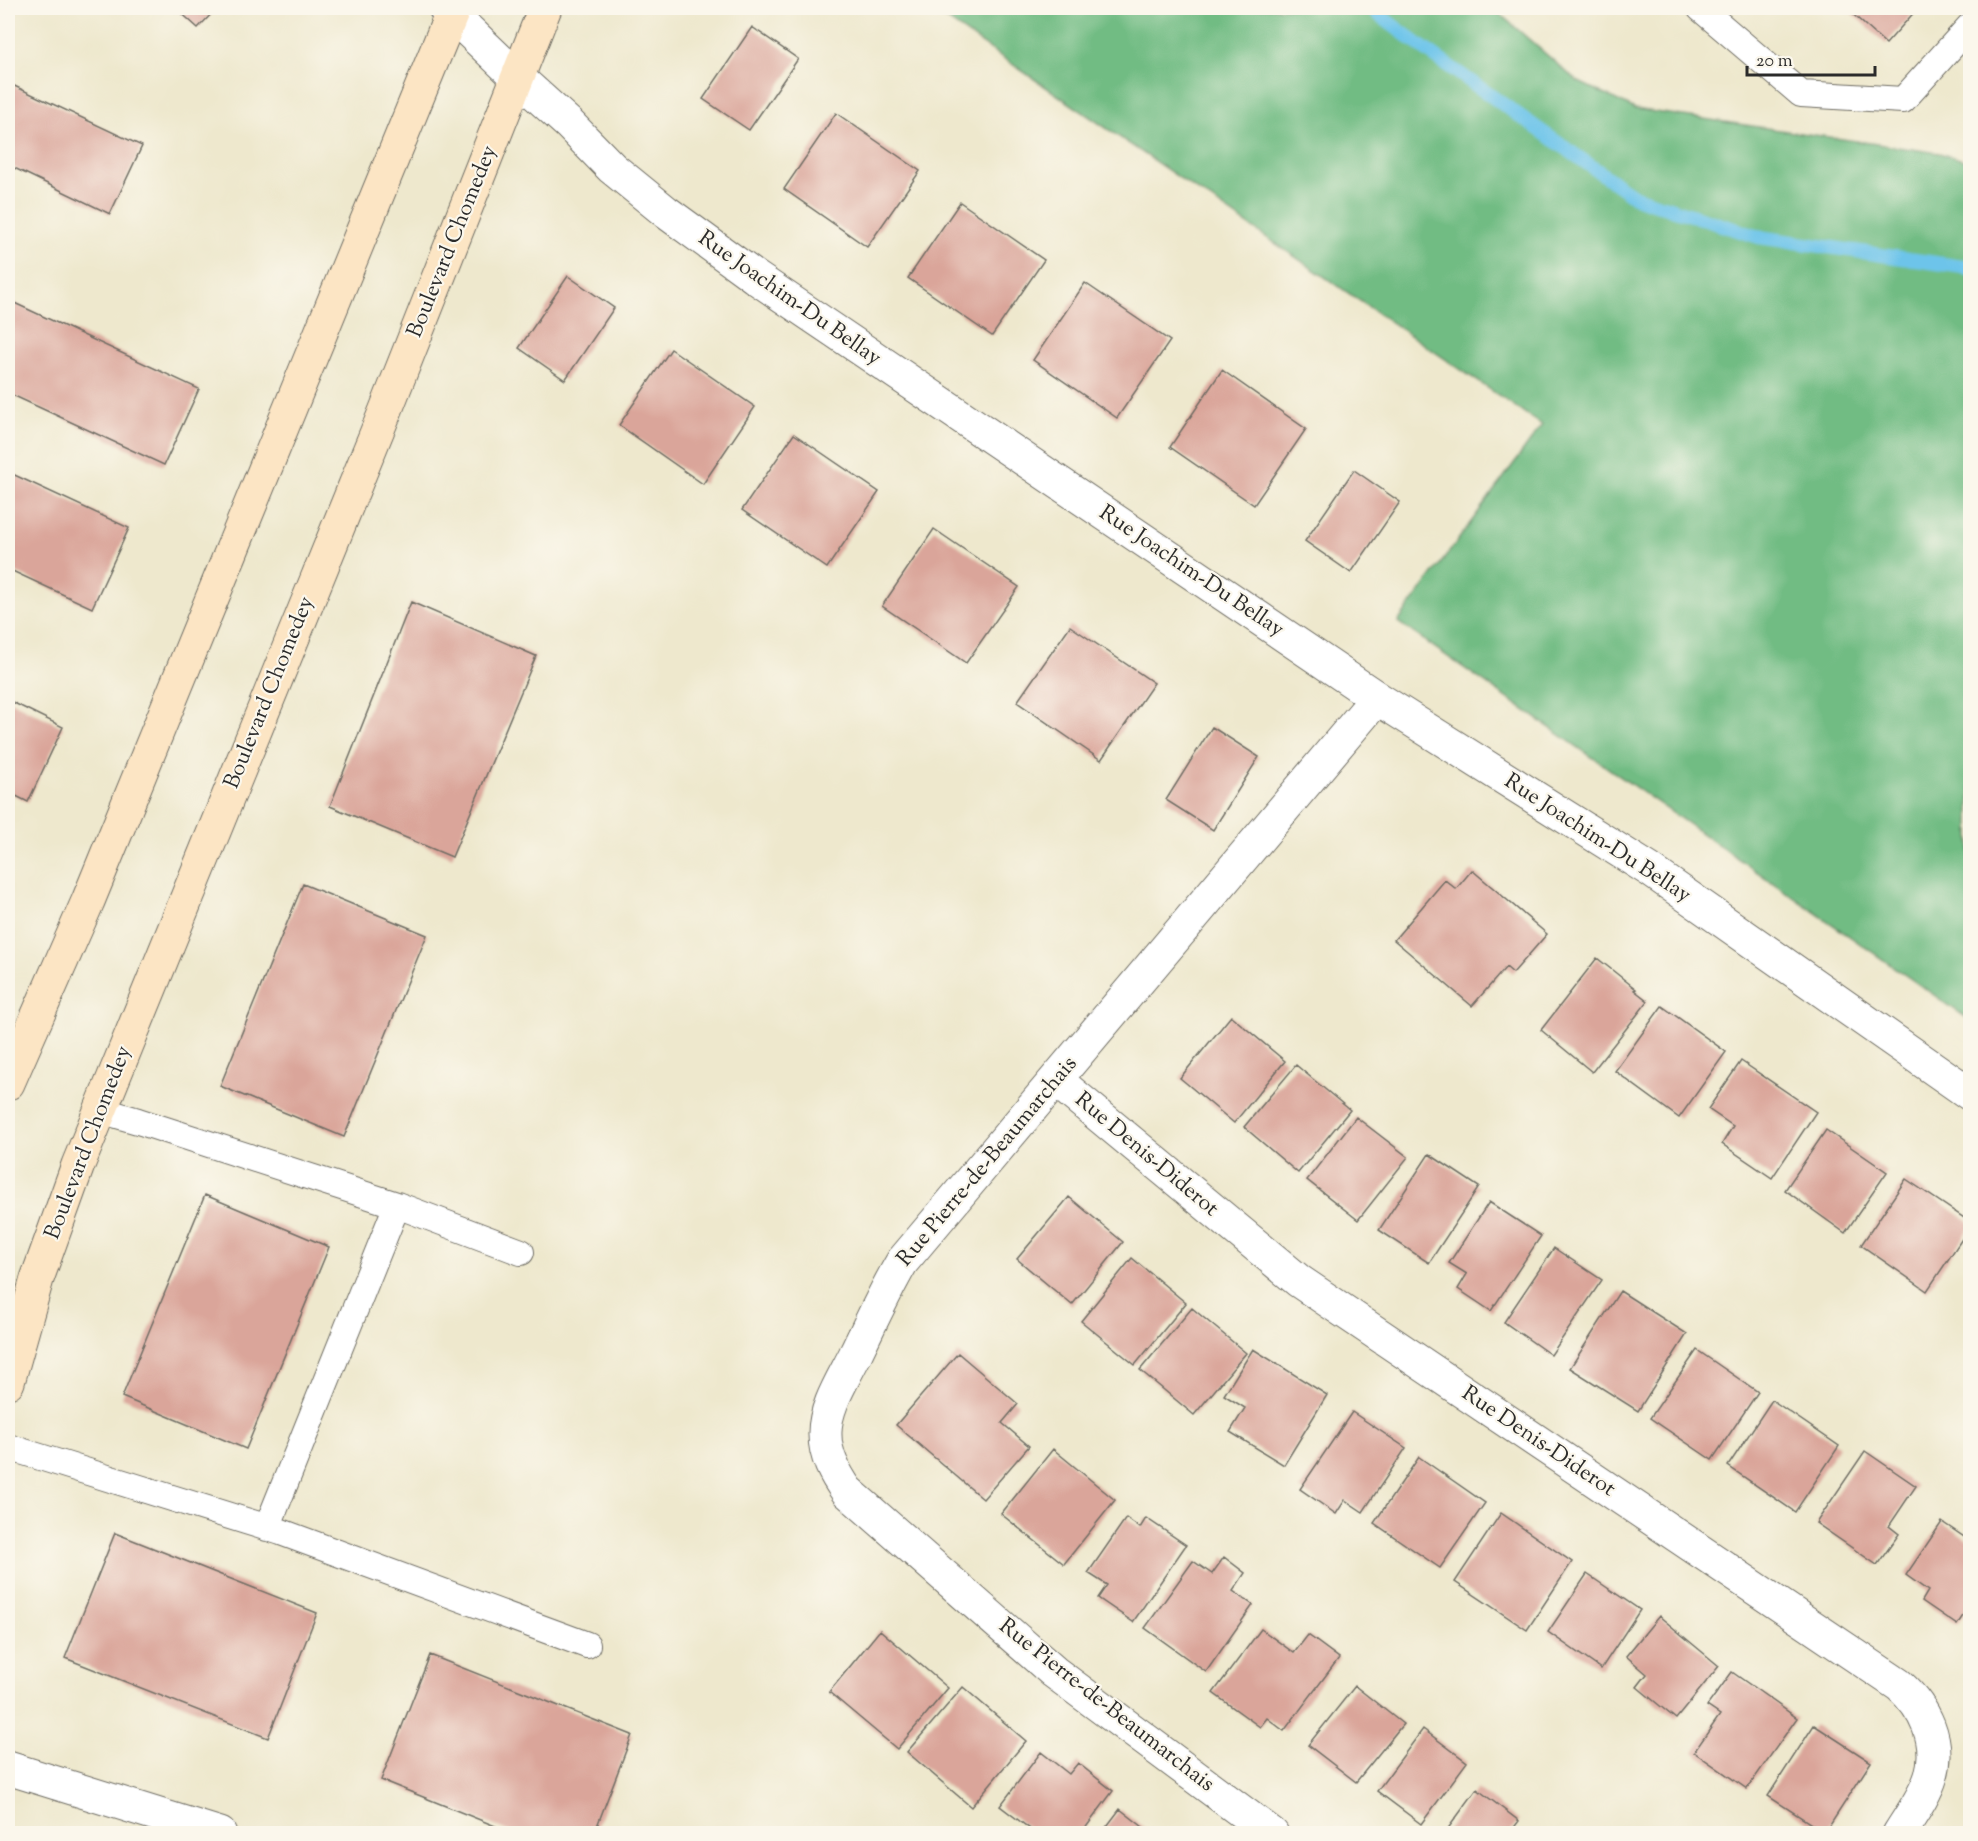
<svg xmlns="http://www.w3.org/2000/svg" width="1978" height="1841" viewBox="0 0 1978 1841" font-family="'Sorts Mill Goudy',serif">
  <style>
    .forest { fill: #71bc83; stroke: #4e7457; stroke-width: 1.5 }
    .lines { fill: none; stroke-linecap: round; stroke-linejoin: round }
    .stream { stroke: #6dc4ea; stroke-width: 14 }
    .building { fill: #daa59a }
    .lane-casing { stroke: #6f6d64; stroke-width: 28 }
    .street-casing { stroke: #6f6d64; stroke-width: 35 }
    .secondary-casing { stroke: #6f6d64; stroke-width: 35 }
    .lane { stroke: #fff; stroke-width: 26 }
    .street { stroke: #fff; stroke-width: 33 }
    .secondary { stroke: #fce5c4; stroke-width: 33 }
    .labels { text-anchor: middle; dominant-baseline: central; stroke-width: 4.5; stroke-linejoin: round; paint-order: stroke }
    .street-label { font-size: 22px; fill: #2b2b2b; stroke: #fbf7ec }
  </style>
  <rect width="100%" height="100%" fill="#fbf7ec"/>
  <filter id="ink" filterUnits="userSpaceOnUse"><feTurbulence type="fractalNoise" baseFrequency=".0167" numOctaves="2"/><feDisplacementMap in="SourceGraphic" scale="12" xChannelSelector="R" yChannelSelector="G"/><feConvolveMatrix kernelMatrix="1 2 1 2 8 2 1 2 1" color-interpolation-filters="sRGB"/></filter>
  <filter id="wash" filterUnits="userSpaceOnUse"><feTurbulence type="fractalNoise" baseFrequency=".008" numOctaves="4" result="noise"/><feDisplacementMap in="SourceGraphic" scale="24" xChannelSelector="R" yChannelSelector="G"/><feGaussianBlur stdDeviation="1.35" result="paint"/><feColorMatrix in="noise" values="0 0 0 0 0 0 0 0 0 0 0 0 0 0 0 0 0 1.4 0 .05"/><feComposite in="paint" operator="in"/></filter>
  <g filter="url(#wash)">
    <rect width="100%" height="100%" fill="#eee8cd"/>
    <path class="forest" d="M930 8H1493L1577 81 1635 109 1939 153 1970 162V1020L1398 622 1542 425Z"/>
    <g class="lines">
      <path class="stream" d="M1370 8 1423 48 1635 197 1759 237 1970 268"/>
    </g>
    <g id="blocks">
      <path class="building" d="M176 8H217L198 28Z
        M1846 8H1918L1886 44Z
        M752 27 798 59 749 130 703 99Z
        M8 83 142 146 110 214 8 165Z
        M836 113 920 171 867 247 784 189Z
        M960 202 1044 260 992 336 908 278Z
        M568 276 614 308 565 380 519 348Z
        M1085 283 1170 341 1117 418 1033 360Z
        M8 300 199 389 164 465 8 393Z
        M671 349 755 407 703 484 619 425Z
        M1222 370 1306 429 1254 505 1170 447Z
        M794 434 879 492 827 568 742 510Z
        M1354 470 1400 502 1351 573 1305 541Z
        M8 472 129 528 92 608 8 569Z
        M934 529 1019 587 966 663 882 606Z
        M411 602 536 656 452 857 330 806Z
        M1070 626 1154 683 1101 760 1017 702Z
        M8 700 63 727 28 802 8 792Z
        M1212 727 1259 757 1213 830 1166 800Z
        M1472 870 1547 934 1513 973 1506 967 1472 1006 1394 940 1445 880 1456 889Z
        M303 884 427 935 344 1137 220 1086Z
        M1597 958 1636 989 1634 990 1648 1001 1592 1072 1541 1030Z
        M1662 1006 1726 1052 1679 1118 1615 1071Z
        M1231 1016 1285 1061 1234 1123 1180 1078Z
        M1741 1061 1816 1112 1772 1178 1722 1144 1733 1126 1708 1109Z
        M1296 1065 1350 1110 1298 1173 1244 1127Z
        M1356 1117 1408 1157 1358 1220 1307 1180Z
        M1826 1130 1887 1172 1845 1233 1785 1190Z
        M1429 1154 1479 1187 1429 1263 1379 1230Z
        M1906 1179 1970 1222V1227L1927 1291 1861 1245Z
        M205 1195 329 1247 246 1449 122 1397Z
        M1069 1197 1123 1242 1072 1305 1017 1259Z
        M1489 1202 1541 1236 1491 1311 1458 1289 1467 1274 1449 1263Z
        M1554 1248 1602 1280 1551 1355 1504 1322Z
        M1132 1258 1186 1303 1135 1365 1081 1321Z
        M1620 1291 1687 1334 1638 1411 1570 1368Z
        M1192 1308 1246 1353 1194 1415 1140 1370Z
        M1253 1349 1327 1395 1284 1465 1230 1432 1245 1408 1224 1395Z
        M1697 1350 1758 1392 1712 1460 1650 1418Z
        M958 1353 1018 1404 1002 1423 1029 1446 983 1499 896 1425Z
        M1772 1400 1839 1446 1795 1512 1728 1466Z
        M1352 1412 1406 1448 1363 1512 1345 1500 1336 1514 1300 1489Z
        M1053 1449 1115 1500 1064 1564 1001 1514Z
        M1865 1451 1916 1486 1889 1526 1899 1534 1877 1565 1816 1523Z
        M1419 1457 1485 1503 1440 1568 1374 1523Z
        M1501 1513 1572 1562 1527 1630 1455 1582Z
        M1126 1518 1140 1528 1146 1518 1186 1545 1133 1622 1098 1598 1107 1585 1088 1573Z
        M1942 1522 1970 1541V1605L1957 1625 1922 1601 1928 1591 1906 1575Z
        M115 1533 317 1613 268 1738 65 1658Z
        M1224 1557 1245 1573 1233 1591 1253 1605 1206 1672 1145 1628 1193 1561 1212 1574Z
        M1587 1574 1640 1610 1601 1669 1548 1632Z
        M1659 1616 1719 1666 1676 1719 1637 1687 1647 1674 1626 1656Z
        M1261 1629 1294 1653 1308 1635 1339 1658 1284 1731 1267 1718 1260 1727 1213 1693Z
        M880 1630 948 1688 897 1749 829 1692Z
        M430 1655 632 1735 594 1834H515L381 1780Z
        M1732 1672 1797 1718 1747 1789 1694 1752 1720 1715 1707 1706Z
        M1355 1686 1403 1724 1356 1782 1308 1745Z
        M963 1687 1026 1741 971 1807 907 1752Z
        M1814 1725 1871 1762 1825 1833 1768 1796Z
        M1423 1729 1467 1762 1421 1824 1377 1791Z
        M1041 1752 1069 1774 1078 1763 1113 1791 1081 1834H1026L1030 1829 1000 1806Z
        M1477 1789 1519 1821 1509 1834H1444Z
        M1120 1809 1152 1834H1101Z"/>
    </g>
  </g>
  <g filter="url(#ink)">
    <use href="#blocks" fill-opacity="0" stroke="#6f6d64" stroke-width="1.5"/>
    <g class="lines">
      <g class="lane-casing">
        <path id="lane" d="M1700 8 1801 94 1903 100 1970 26
          M100 1110 138 1121 397 1205 521 1252
          M8 1447 281 1532 587 1645
          M267 1528 397 1205"/>
      </g>
      <g class="street-casing">
        <path id="street" d="M445 8 517 77 569 124 612 168 666 212 755 277 1377 698 1650 870 1970 1094
          M1056 1080 1299 1281 1899 1685C1925 1708 1941 1741 1931 1776 1925 1796 1910 1816 1899 1834
          M8 1768 220 1834
          M1272 1834 1054 1672 847 1491C835 1474 825 1456 825 1435 824 1407 844 1378 856 1353 871 1322 885 1291 902 1262L1377 698"/>
      </g>
      <g class="secondary-casing">
        <path id="secondary" d="M8 1083 88 901 454 8
          M8 1382 37 1279 78 1165 385 412 545 8"/>
      </g>
      <use href="#lane" class="lane"/>
      <use href="#street" class="street"/>
      <use href="#secondary" class="secondary"/>
    </g>
  </g>
  <g class="labels">
    <g class="street-label">
      <text transform="translate(453 242) rotate(-68)">Boulevard Chomedey</text>
      <text transform="translate(789 299) rotate(35)">Rue Joachim-Du Bellay</text>
      <text transform="translate(1191 572) rotate(34)">Rue Joachim-Du Bellay</text>
      <text transform="translate(270 693) rotate(-68)">Boulevard Chomedey</text>
      <text transform="translate(1597 839) rotate(33)">Rue Joachim-Du Bellay</text>
      <text transform="translate(89 1143) rotate(-69)">Boulevard Chomedey</text>
      <text transform="translate(1146 1155) rotate(40)">Rue Denis-Diderot</text>
      <text transform="translate(988 1162) rotate(-50)">Rue Pierre-de-Beaumarchais</text>
      <text transform="translate(1538 1442) rotate(34)">Rue Denis-Diderot</text>
      <text transform="translate(1106 1706) rotate(38)">Rue Pierre-de-Beaumarchais</text>
    </g>
  </g>
  <rect width="1978" height="1841" fill="none" stroke="#fbf7ec" stroke-width="30"/>
  <path d="M1747 66v9h128v-9" fill="none" stroke="#2b2b2b" stroke-width="3"/>
  <text x="1756" y="66" font-size="18" fill="#2b2b2b" stroke="#fbf7ec" stroke-width="4.5" paint-order="stroke">20 m</text>
</svg>
